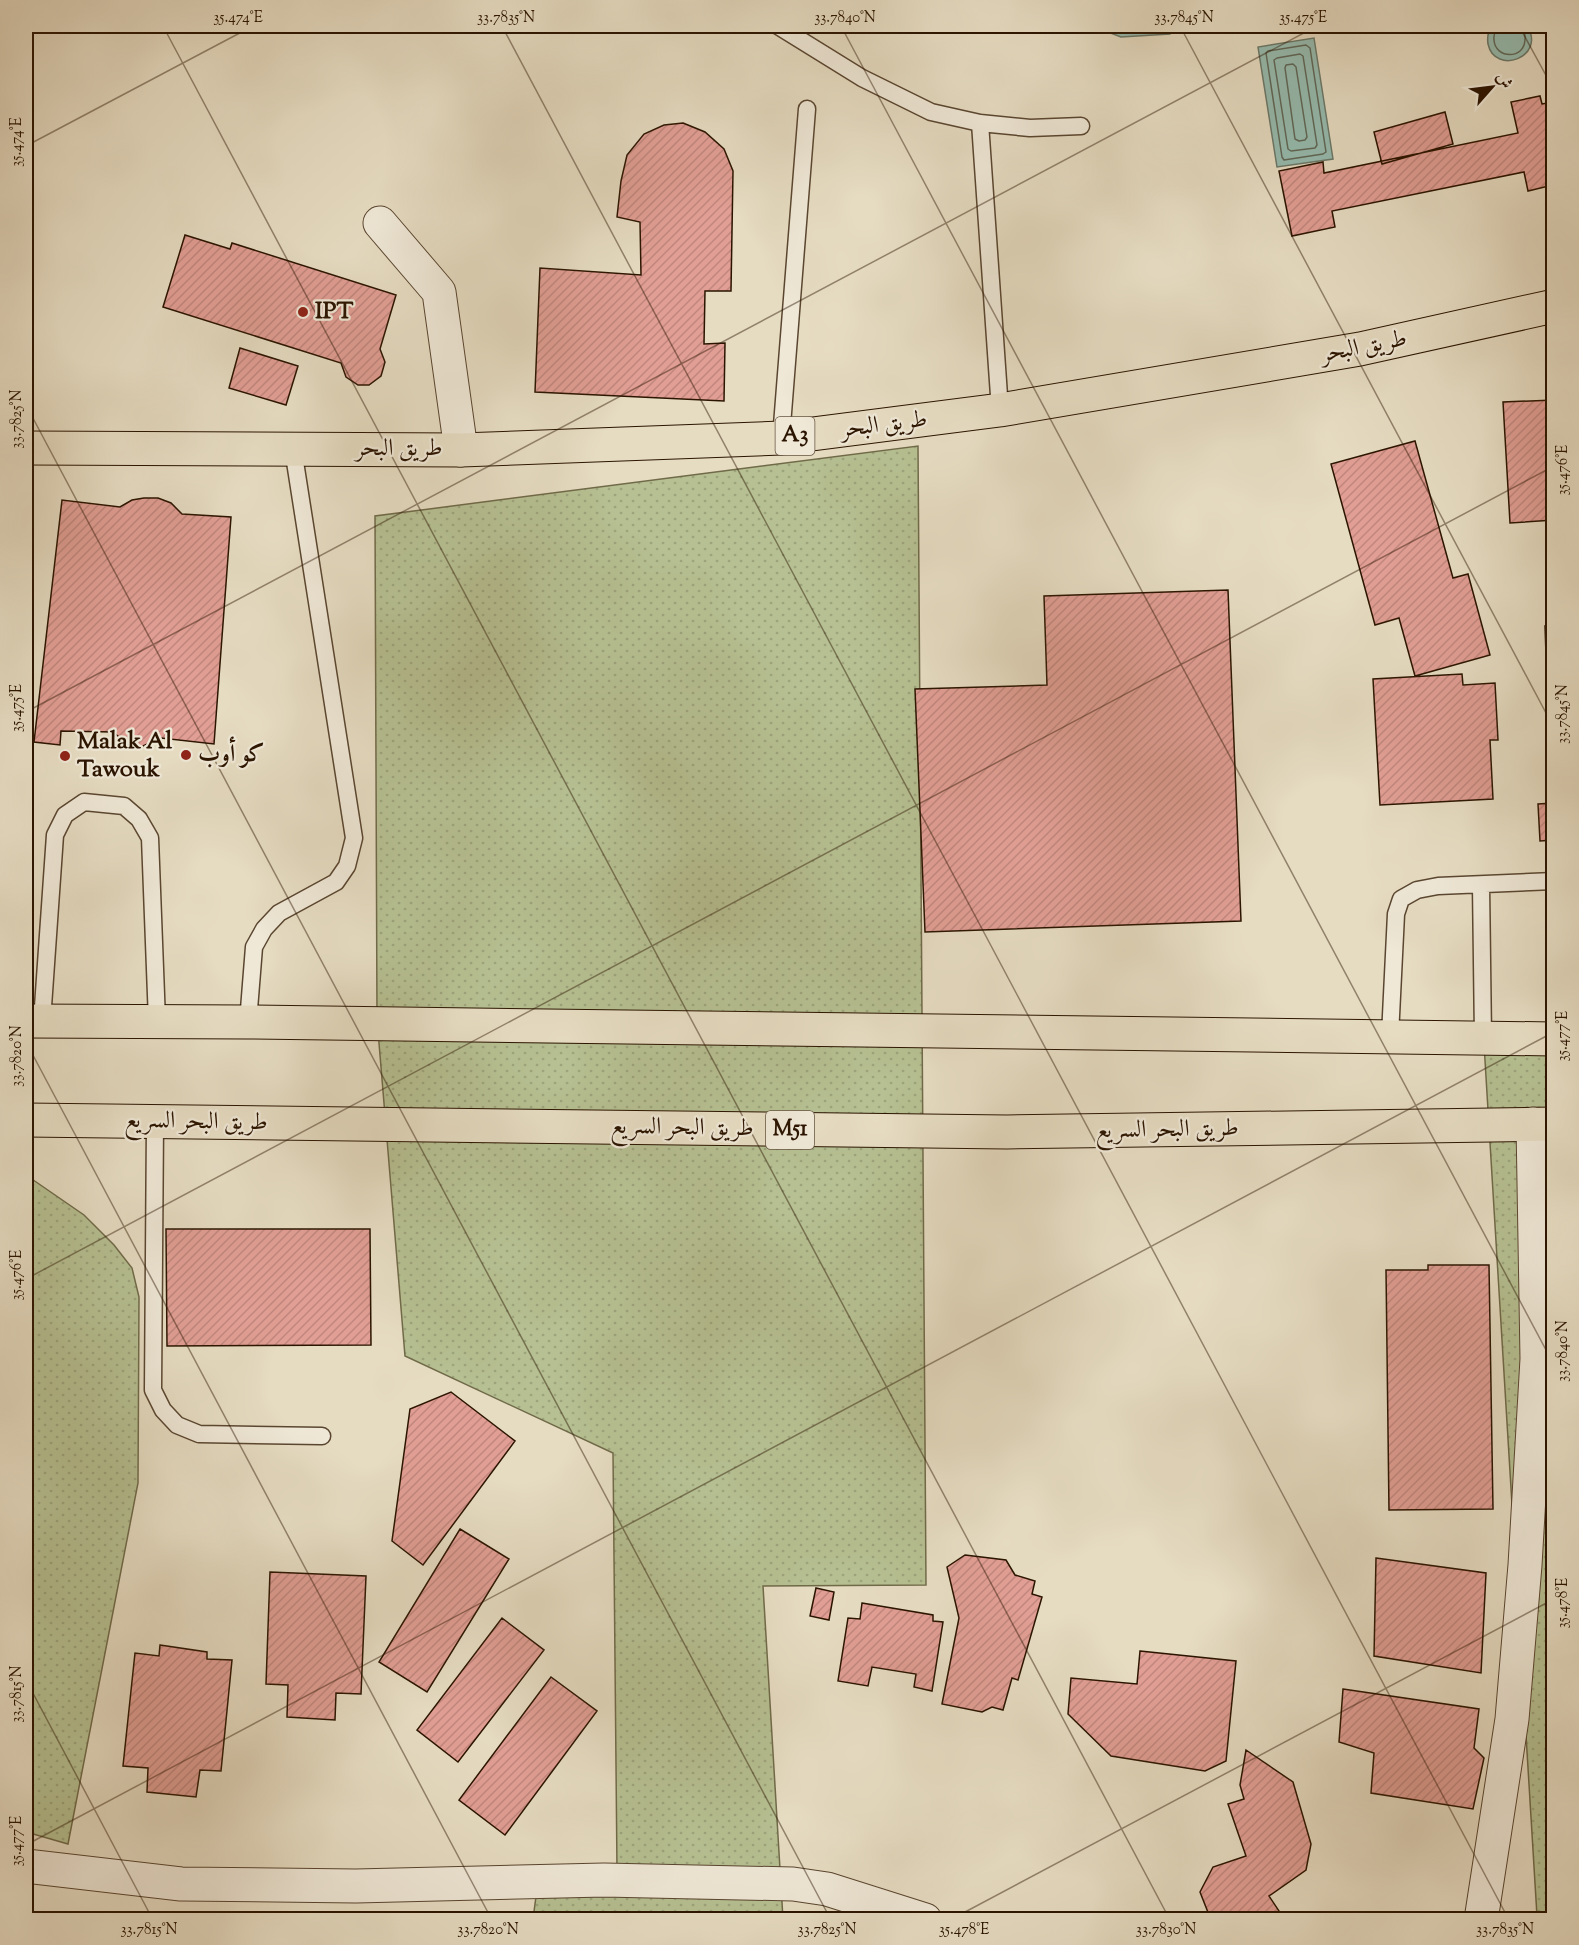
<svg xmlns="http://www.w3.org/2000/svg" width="1579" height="1945" viewBox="0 0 1579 1945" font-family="'Sorts Mill Goudy',Amiri,serif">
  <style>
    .grass { fill: url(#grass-dots); stroke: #706a49; stroke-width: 1.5 }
    .water { fill: #96bcb0; stroke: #6b796a; stroke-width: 1.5 }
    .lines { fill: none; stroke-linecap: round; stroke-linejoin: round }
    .shore { stroke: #606858; stroke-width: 1.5 }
    .building { fill: url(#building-hatch); stroke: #2b1400; stroke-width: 1.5 }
    .lane-casing { stroke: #5a4630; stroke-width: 19 }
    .street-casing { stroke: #5a4630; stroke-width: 35 }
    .highway-casing { stroke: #2b1400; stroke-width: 35 }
    .lane { stroke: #efe8d7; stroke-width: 16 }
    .street { stroke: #efe8d7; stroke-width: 33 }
    .highway { stroke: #e6dcc2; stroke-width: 33 }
    .ticks { fill: none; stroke: #2b1400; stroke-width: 1.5; stroke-opacity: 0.45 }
    .poi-dot { fill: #8f2418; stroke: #efe8d7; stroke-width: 2 }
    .labels { text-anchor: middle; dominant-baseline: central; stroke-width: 4.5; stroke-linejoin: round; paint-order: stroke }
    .shield { fill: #efe8d7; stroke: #665440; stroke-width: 1.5 }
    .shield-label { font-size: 22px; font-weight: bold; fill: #2b1400 }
    .poi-label { font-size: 24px; font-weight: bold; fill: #2b1400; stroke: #efe8d7; text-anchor: start }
    .street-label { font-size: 24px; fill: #2b1400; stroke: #efe8d7 }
    .neatline { fill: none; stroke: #2b1400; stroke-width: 2 }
    .ticks-label { font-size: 15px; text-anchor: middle; fill: #2b1400 }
  </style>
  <defs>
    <pattern id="grass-dots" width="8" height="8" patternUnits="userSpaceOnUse" patternTransform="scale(1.5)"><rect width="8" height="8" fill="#b6c092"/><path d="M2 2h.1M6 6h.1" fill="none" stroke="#9da47c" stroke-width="1.8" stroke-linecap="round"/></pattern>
    <pattern id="building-hatch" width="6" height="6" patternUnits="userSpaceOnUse" patternTransform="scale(1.5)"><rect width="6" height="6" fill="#e19e94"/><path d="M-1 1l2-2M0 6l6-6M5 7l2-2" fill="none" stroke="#c1877e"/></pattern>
  </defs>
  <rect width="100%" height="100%" fill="#e6dcc2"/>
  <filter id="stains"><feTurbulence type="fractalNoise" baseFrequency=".00333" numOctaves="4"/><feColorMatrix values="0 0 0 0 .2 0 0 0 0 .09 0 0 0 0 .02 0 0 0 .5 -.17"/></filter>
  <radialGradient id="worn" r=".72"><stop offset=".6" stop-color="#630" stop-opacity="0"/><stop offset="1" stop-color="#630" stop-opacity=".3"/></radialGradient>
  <path class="grass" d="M918 446 926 1585 763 1586 783 1919H533L537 1889 617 1870 613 1453 405 1356 377 1019 375 516Z
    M1553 1043V1918L1537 1916 1484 1044Z
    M26 1175 84 1215 114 1245 132 1268 139 1297 138 1483 68 1844 26 1832Z"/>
  <path class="water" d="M1092 26H1175L1170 34 1121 37Z
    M1492 26H1527C1547 57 1495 76 1488 44 1487 37 1488 31 1492 26Z
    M1314 38 1333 159 1277 167 1258 47Z"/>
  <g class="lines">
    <path class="shore" d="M1108 26 1122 31 1165 28 1168 26
      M1497 26C1496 30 1493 35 1494 40 1495 59 1525 60 1525 39 1526 35 1523 30 1522 26
      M1306 45 1310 48 1326 152 1323 154 1284 160 1282 157 1266 53 1268 51Z
      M1300 54 1303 56 1317 145 1315 148 1291 151 1288 149 1274 60 1277 58Z
      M1293 64 1296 67 1307 137 1305 140 1299 141 1295 139 1285 68 1286 65Z"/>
  </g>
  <path class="building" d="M1540 96 1542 104 1554 102V167L1550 168 1553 185 1528 191 1524 172 1332 211 1335 227 1292 236 1279 171 1323 162 1324 173 1518 133 1511 102Z
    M1445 112 1453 144 1382 164 1374 132Z
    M683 123 705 132 724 149 733 171 731 291H705L704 344 725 343 724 401 535 392 540 268 641 275 640 222 617 217 621 181 627 155 644 134 664 125Z
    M185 235 230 249 232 243 396 295 380 349 385 362 381 376 369 385H358L346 377 341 363 163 307Z
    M240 348 298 366 286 405 229 388Z
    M1554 400V520L1510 523 1503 402Z
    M1415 441 1453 578 1468 574 1490 655 1415 676 1399 618 1375 625 1331 464Z
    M144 498H158L171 503 182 514 231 517 214 744 161 738 143 746 131 747 113 732 61 731 60 745 34 742 62 500 120 507 132 500Z
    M1228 590 1241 921 925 932 915 689 1047 685 1044 596Z
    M1554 625V770L1550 771 1545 626Z
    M1462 674 1463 685 1495 683 1498 740H1490L1493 799 1380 805 1373 679Z
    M1554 803V840L1540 841 1538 804Z
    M166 1229H370L371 1345 167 1346Z
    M1428 1265H1489L1493 1509 1389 1510 1386 1270H1428Z
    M451 1392 515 1441 423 1565 392 1541 410 1409Z
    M460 1529 509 1559 427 1692 379 1662Z
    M965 1555 1006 1560 1015 1575 1035 1581 1032 1594 1042 1597 1018 1680 1012 1678 1003 1710 992 1707 982 1712 942 1704 959 1618 947 1567Z
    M1376 1558 1486 1573 1481 1673 1374 1656Z
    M270 1572 366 1576 361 1694 336 1693 335 1720 287 1717 288 1685 266 1684Z
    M816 1588 834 1592 829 1620 810 1616Z
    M862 1603 933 1615V1621L943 1622 932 1691 914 1687 916 1674 872 1667 868 1686 838 1681 848 1618 860 1619Z
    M502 1618 544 1650 458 1762 417 1730Z
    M160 1645 207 1652V1659L232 1660 221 1771 200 1770 196 1797 147 1792 148 1768 123 1766 135 1653 159 1656Z
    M1140 1651 1236 1661 1226 1761 1205 1771 1111 1756 1068 1714 1071 1678 1137 1684Z
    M551 1677 597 1711 505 1835 459 1800Z
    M1343 1689 1479 1709 1474 1748 1484 1758 1473 1809 1371 1793 1374 1753 1339 1742Z
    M1246 1750 1293 1782 1311 1844 1306 1870 1269 1896 1283 1917 1279 1920H1211L1200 1892 1213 1867 1246 1856 1228 1804 1244 1799 1240 1785Z"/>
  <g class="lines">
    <g class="lane-casing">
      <path id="lane" d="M778 26 862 78 931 112 980 123 1030 128 1081 126
        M980 123 1000 410
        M781 438 807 109
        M1481 885 1483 1038
        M42 1021 55 835 65 815 84 802 124 806 139 819 150 838 157 1021
        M248 1022 254 947 264 929 279 913 336 882 347 866 354 838 293 449
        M1390 1036 1396 914 1401 899 1417 890 1438 886 1554 881
        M155 1122 153 1390 163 1410 177 1425 199 1434 322 1436"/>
    </g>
    <g class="street-casing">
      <path id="street" d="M380 223 439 292 461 450
        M26 1866 181 1884 356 1886 604 1880 793 1884 827 1889 925 1920
        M1481 1920 1512 1719 1525 1565 1537 1359 1533 1124"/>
    </g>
    <g class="highway-casing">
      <path id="highway" d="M26 448 461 450 781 438 1000 410 1360 349 1554 306
        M26 1021 248 1022 1554 1039
        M26 1120 1007 1132 1554 1124"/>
    </g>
    <use href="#lane" class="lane"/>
    <use href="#street" class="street"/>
    <use href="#highway" class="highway"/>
  </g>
  <path class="ticks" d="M163 26 1170 1920M502 26 1509 1920M841 26 1554 1365M1180 26 1554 728M1519 26 1554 90M26 146 253 26M26 405 831 1920M26 712 1317 26M26 1042 492 1920M26 1279 1554 466M26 1680 153 1920M26 1845 1554 1032M950 1920 1554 1599"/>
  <g class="poi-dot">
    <circle cx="303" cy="312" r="6"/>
    <circle cx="186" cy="755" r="6"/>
    <circle cx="65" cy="756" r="6"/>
  </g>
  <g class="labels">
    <g class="shield">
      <rect x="775.5" y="417" width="39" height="38" rx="4.5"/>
      <rect x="766" y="1111" width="48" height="38" rx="4.5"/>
    </g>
    <g class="shield-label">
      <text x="795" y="436">A3</text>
      <text x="790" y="1130">M51</text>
    </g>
    <g class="poi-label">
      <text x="315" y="312">IPT</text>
      <text x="77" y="742">Malak Al<tspan x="77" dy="28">Tawouk</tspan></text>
      <text x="198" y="755">كو أوب</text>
    </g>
    <g class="street-label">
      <text transform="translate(1364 347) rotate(-11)">طريق البحر</text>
      <text transform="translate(884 425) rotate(-7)">طريق البحر</text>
      <text x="399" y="449">طريق البحر</text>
      <text transform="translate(196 1122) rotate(1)">طريق البحر السريع</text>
      <text transform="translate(682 1128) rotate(1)">طريق البحر السريع</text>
      <text transform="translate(1167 1130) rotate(-1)">طريق البحر السريع</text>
    </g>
  </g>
  <rect width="1579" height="1945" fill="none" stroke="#e6dcc2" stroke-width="66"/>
  <g transform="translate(1492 87) rotate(62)" stroke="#efe8d7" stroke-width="4.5" paint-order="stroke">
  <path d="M0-4.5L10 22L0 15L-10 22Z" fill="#2b1400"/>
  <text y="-9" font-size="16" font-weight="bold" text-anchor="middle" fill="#2b1400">ش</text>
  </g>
  <rect x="33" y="33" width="1513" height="1879" class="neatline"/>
  <g class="ticks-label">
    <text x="238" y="22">35.474°E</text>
    <text x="506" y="22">33.7835°N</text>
    <text x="845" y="22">33.7840°N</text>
    <text x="1184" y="22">33.7845°N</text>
    <text x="1303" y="22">35.475°E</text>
    <text transform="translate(16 142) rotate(-90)" y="5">35.474°E</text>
    <text transform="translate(16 419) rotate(-90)" y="5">33.7825°N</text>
    <text transform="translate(1562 470) rotate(-90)" y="5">35.476°E</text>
    <text transform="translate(16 708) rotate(-90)" y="5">35.475°E</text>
    <text transform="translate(1562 714) rotate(-90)" y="5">33.7845°N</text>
    <text transform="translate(1562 1036) rotate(-90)" y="5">35.477°E</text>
    <text transform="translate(16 1056) rotate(-90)" y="5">33.7820°N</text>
    <text transform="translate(16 1275) rotate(-90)" y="5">35.476°E</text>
    <text transform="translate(1562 1351) rotate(-90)" y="5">33.7840°N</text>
    <text transform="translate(1562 1603) rotate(-90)" y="5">35.478°E</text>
    <text transform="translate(16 1694) rotate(-90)" y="5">33.7815°N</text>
    <text transform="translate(16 1841) rotate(-90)" y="5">35.477°E</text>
    <text x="149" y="1934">33.7815°N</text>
    <text x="488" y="1934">33.7820°N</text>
    <text x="827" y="1934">33.7825°N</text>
    <text x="964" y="1934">35.478°E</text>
    <text x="1166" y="1934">33.7830°N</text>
    <text x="1505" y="1934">33.7835°N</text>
  </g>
  <rect width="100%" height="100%" filter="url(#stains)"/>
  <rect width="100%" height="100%" fill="url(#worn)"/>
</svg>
